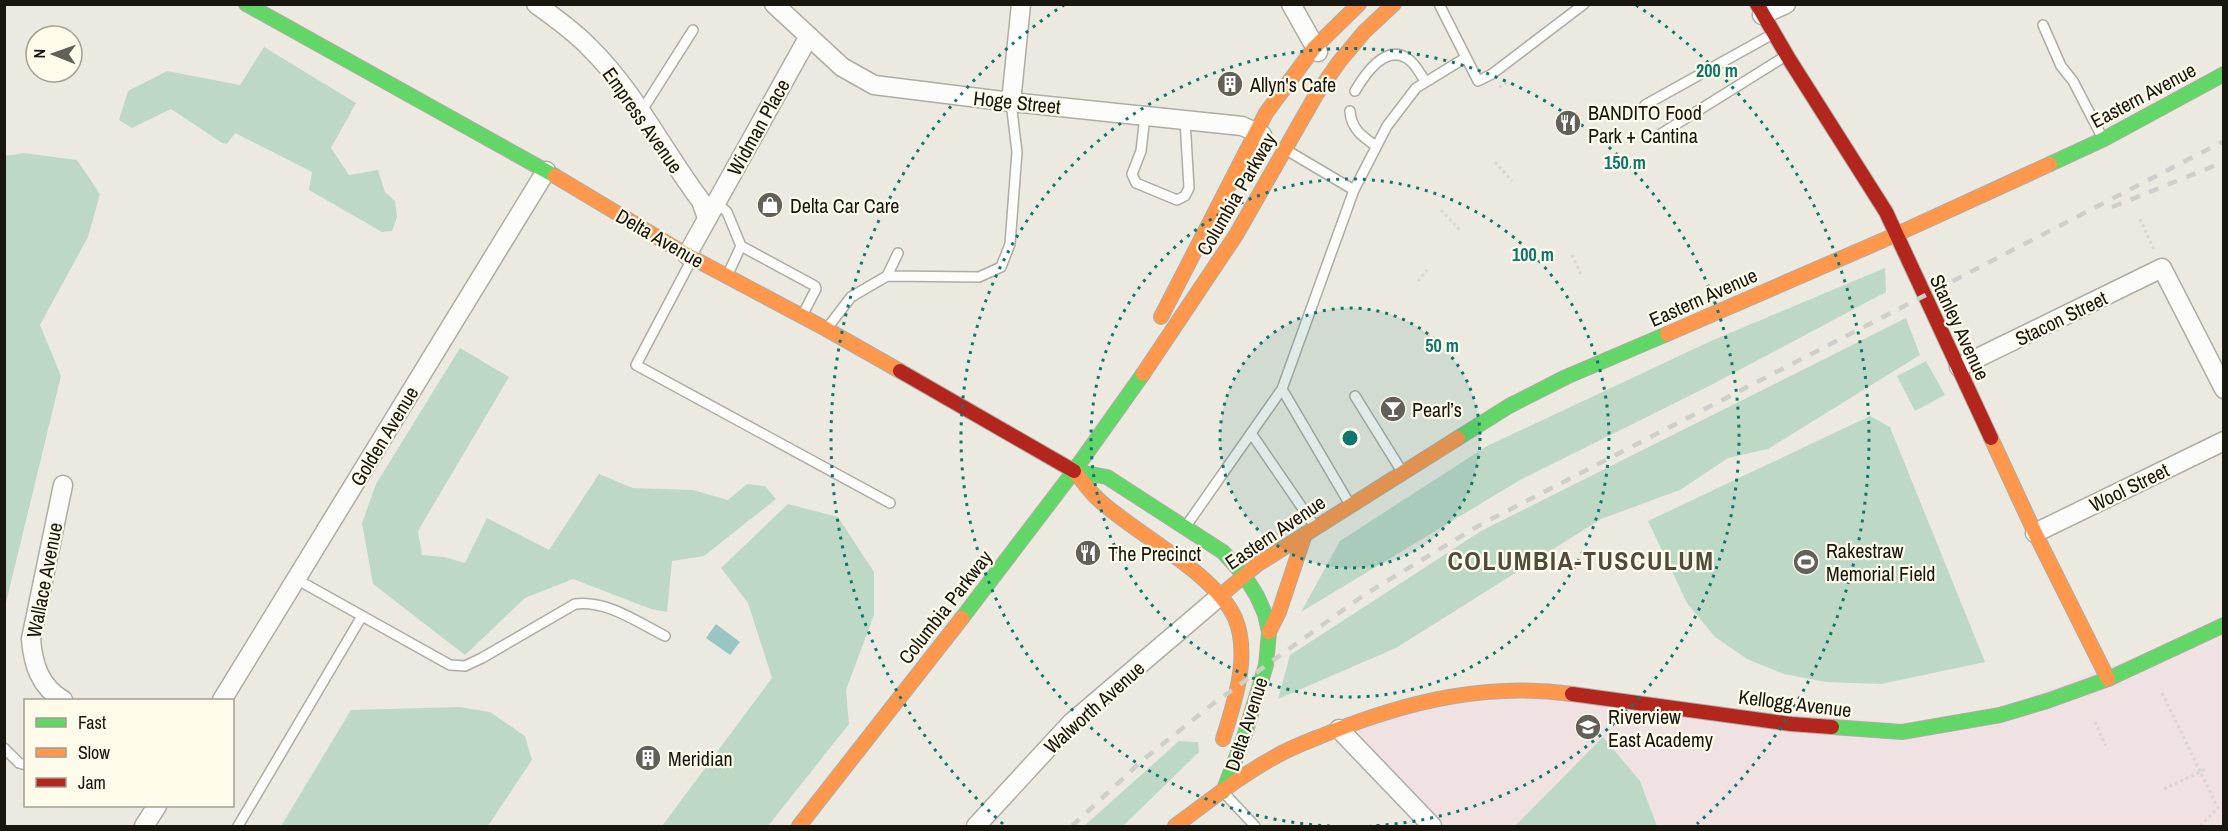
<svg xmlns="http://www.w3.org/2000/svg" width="2228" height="831" viewBox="0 0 2228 831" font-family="'Archivo Narrow',sans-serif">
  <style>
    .education { fill: #f0e2e3 }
    .green { fill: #bed8c6 }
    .water { fill: #99c6c5 }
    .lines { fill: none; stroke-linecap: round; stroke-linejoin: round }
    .lane-casing { stroke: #aeaca4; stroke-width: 12 }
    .street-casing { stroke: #aeaca4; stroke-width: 21 }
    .fast-casing { stroke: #aeaca4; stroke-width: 16 }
    .slow-casing { stroke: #aeaca4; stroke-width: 16 }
    .jam-casing { stroke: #aeaca4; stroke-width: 16 }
    .path { stroke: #d7d6d2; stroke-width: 3; stroke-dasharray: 3 3; stroke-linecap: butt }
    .lane { stroke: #fcfcfa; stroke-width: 9 }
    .street { stroke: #fcfcfa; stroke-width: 18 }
    .fast { stroke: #63d668; stroke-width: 14 }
    .slow { stroke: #ff974d; stroke-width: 14 }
    .jam { stroke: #b3261e; stroke-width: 14 }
    .rail { stroke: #cececb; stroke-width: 4.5; stroke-dasharray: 10 10; stroke-linecap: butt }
    .ring { fill: none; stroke: #0f766e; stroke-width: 3; stroke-dasharray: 3 6 }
    .labels { text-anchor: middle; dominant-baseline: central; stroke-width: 4.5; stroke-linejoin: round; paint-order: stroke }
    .poi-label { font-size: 20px; fill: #18160f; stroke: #fffbeb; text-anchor: start }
    .street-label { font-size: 20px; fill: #18160f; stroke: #fffbeb }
    .district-label { font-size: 26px; font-weight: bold; letter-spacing: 1.5px; fill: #4f4b3a; stroke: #fffbeb }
    .centre { fill: #0f766e; stroke: #fffbeb; stroke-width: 3 }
    .ring-label { font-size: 18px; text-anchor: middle; font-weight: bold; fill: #0f766e; stroke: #fffbeb; stroke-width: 4.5; stroke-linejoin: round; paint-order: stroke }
  </style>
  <rect width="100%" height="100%" fill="#eceae0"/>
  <path class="education" d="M2223 625V826H1432L1339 729 1459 693 1951 725Z"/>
  <path class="green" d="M264 47 356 103 331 148 349 175 378 170 385 192 395 201 397 217 392 231 382 232 309 190 312 172 235 133 227 144 222 143 171 109 132 128 119 120 128 91 167 71 240 85Z
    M24 153 77 160 100 194 88 237 40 325 61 376 5 607 4 156Z
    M1885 268 1886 292 1711 385 1520 480 1301 612 1340 541 1487 446 1713 340Z
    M1906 318 1920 355 1768 449 1728 458 1680 490 1601 519 1396 648 1278 699 1290 655 1481 531Z
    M460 348 509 377 418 531 422 555 444 557 465 563 487 518 549 550 599 474 633 488 693 490 728 500 747 484 765 486 776 499 704 556 672 561 667 612 651 609 573 579 525 598 465 655 373 584 362 523 376 484Z
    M1926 361 1945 395 1915 411 1897 376Z
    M1870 416 1890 427 1985 662 1881 684 1826 682 1784 674 1747 659 1715 637 1687 603 1648 521Z
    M788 504 838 517 874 572V615L846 690 849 724 768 826H662L772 678 748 603 721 568Z
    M460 707 490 712 525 736 532 760 488 826H281L351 710Z
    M1603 737 1640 781 1657 826H1515Z
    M1179 741 1198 742 1199 752 1123 826H1084Z"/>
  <path class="water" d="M716 624 740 642 730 655 706 638Z"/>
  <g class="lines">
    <g class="lane-casing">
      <path id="lane" d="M1439 4 1478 81 1492 74 1584 4
        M2043 25 2061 66 2073 81 2102 137
        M1355 91C1365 74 1386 43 1408 59 1415 63 1420 74 1425 81
        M1645 105 1771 35
        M1350 111C1351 129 1363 137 1376 146
        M641 112 693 30
        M1145 116 1141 151 1132 174 1136 183 1177 200 1185 196 1189 188 1185 120
        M1659 135 1784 57
        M1288 151 1354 190
        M716 202 727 212 741 246
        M692 259 636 365 890 503
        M728 274 741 246 815 286 816 289 803 314
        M887 276 979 277 1001 267 1010 244 1017 152 1011 102
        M828 327 851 297 887 276 898 253
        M1282 389 1349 503
        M1355 396 1401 470
        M1251 433 1314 525
        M1186 526 1282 389 1354 190 1387 126 1416 88 1465 58
        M296 579 450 665 465 666 482 658 575 604C607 600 637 622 665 636
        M4 748 19 763 26 765
        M1226 795 1255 826
        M238 826 362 616"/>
    </g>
    <g class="street-casing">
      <path id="street" d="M536 4C555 18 574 31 590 48 635 92 663 151 701 201L707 218
        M774 4 842 67 874 85 1011 102 1242 126 1262 135
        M1291 4 1318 52
        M1762 15 1786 4
        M1011 102 1021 4
        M687 255 809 36
        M1959 367 2162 268 2224 389
        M2035 533 2224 441
        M63 700C40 687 33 664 31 639L63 485
        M222 700 546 171
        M1339 729 1432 826
        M144 826 157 806
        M976 826 1071 723 1220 596"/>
    </g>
    <g class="fast-casing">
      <path id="fast" d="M246 4 555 176
        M2050 164 2104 139 2224 74
        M1458 438 1509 406 1566 377 1667 334
        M1074 471 1107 477 1223 552 1244 575 1257 596 1265 614 1269 632 1266 665 1245 734 1223 792
        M962 618 1074 471 1143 374
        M1832 727 1902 732 2000 715 2047 701 2108 679 2224 625"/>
    </g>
    <g class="slow-casing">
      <path id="slow" d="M555 176 687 255 826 329 900 371
        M1161 317 1266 113 1314 48 1359 4
        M1667 334 1895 235 2050 164
        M1143 374 1236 235 1316 95 1339 62 1364 32 1394 4
        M1991 438 2035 533 2108 679
        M1074 471C1082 480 1089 491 1098 499 1135 534 1214 572 1235 618 1251 656 1234 703 1223 739
        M1220 596 1258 564 1458 438
        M1269 632 1279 612 1305 534
        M799 826 962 618
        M1175 826C1207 803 1238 777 1273 758 1291 747 1312 740 1331 732 1409 701 1489 682 1572 694"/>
    </g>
    <g class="jam-casing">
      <path id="jam" d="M1757 4 1789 59 1886 212 1991 438
        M900 371 1074 471
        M1572 694 1791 724 1832 727"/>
    </g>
    <path class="path" d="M1499 87 1508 82
      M1495 162 1512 181
      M1441 210 1461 231
      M2140 219 2155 252
      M1572 255 1582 277
      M1418 281 1427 270
      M2162 693 2218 808 2200 826
      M2095 722 2106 746
      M2164 789 2206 769"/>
    <use href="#lane" class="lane"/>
    <use href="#street" class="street"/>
    <use href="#fast" class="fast"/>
    <use href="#slow" class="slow"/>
    <use href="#jam" class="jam"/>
    <path class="rail" d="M2112 207 2224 162
      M1072 826 1144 759 1214 703 1364 595 1478 526 2224 141"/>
  </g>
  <circle cx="1350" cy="438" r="130" fill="#0f766e" fill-opacity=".12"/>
  <g class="ring">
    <circle cx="1350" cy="438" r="130"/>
    <circle cx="1350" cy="438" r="259"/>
    <path d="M1330 826A389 389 0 1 1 1370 826"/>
    <path d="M1003 824A519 519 0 0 1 1064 5M1636 5A519 519 0 0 1 1697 824"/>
  </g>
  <defs>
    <g id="building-disc" transform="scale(1.35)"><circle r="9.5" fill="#626058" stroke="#fffbeb"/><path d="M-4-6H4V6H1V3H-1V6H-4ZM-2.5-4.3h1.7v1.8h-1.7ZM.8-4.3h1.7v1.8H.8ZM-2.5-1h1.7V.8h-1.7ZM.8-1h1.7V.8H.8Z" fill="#fff"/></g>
    <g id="restaurant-disc" transform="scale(1.35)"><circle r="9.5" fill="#626058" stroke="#fffbeb"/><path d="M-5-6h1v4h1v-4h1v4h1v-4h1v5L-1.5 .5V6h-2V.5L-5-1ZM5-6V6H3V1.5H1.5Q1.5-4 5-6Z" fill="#fff"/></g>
    <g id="shop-disc" transform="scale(1.35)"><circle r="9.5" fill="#626058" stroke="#fffbeb"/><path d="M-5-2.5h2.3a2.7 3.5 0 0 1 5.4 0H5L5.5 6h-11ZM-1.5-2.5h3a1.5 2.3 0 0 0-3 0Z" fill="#fff"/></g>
    <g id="bar-disc" transform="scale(1.35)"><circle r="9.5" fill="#626058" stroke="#fffbeb"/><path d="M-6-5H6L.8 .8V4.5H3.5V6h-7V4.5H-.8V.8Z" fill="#fff"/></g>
    <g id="stadium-disc" transform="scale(1.35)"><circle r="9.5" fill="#626058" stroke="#fffbeb"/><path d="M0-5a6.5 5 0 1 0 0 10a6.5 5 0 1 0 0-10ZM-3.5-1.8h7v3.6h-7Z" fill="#fff"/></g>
    <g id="school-disc" transform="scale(1.35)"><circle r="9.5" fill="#626058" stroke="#fffbeb"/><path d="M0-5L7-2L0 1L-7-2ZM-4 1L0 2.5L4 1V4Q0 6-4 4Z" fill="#fff"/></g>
  </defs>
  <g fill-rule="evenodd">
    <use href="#building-disc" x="1230" y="84"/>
    <use href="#restaurant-disc" x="1568" y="123"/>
    <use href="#shop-disc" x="770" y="205"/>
    <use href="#bar-disc" x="1393" y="409"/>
    <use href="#restaurant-disc" x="1088" y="553"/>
    <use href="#stadium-disc" x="1806" y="562"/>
    <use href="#school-disc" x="1588" y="727"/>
    <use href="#building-disc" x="648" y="758"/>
  </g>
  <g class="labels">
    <g class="poi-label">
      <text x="1250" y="84">Allyn's Cafe</text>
      <text x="1588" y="112">BANDITO Food<tspan x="1588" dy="23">Park + Cantina</tspan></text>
      <text x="790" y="205">Delta Car Care</text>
      <text x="1412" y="409">Pearl’s</text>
      <text x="1826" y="550">Rakestraw<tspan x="1826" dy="23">Memorial Field</tspan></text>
      <text x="1108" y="553">The Precinct</text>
      <text x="1608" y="716">Riverview<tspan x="1608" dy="23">East Academy</tspan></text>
      <text x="668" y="758">Meridian</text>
    </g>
    <g class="street-label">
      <text transform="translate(2143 95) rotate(-28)">Eastern Avenue</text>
      <text transform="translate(1017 102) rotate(6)">Hoge Street</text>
      <text transform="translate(643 120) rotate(55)">Empress Avenue</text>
      <text transform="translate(758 127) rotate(-61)">Widman Place</text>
      <text transform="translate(1236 194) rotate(-60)">Columbia Parkway</text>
      <text transform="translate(660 238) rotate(30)">Delta Avenue</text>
      <text transform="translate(1703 297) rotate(-24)">Eastern Avenue</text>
      <text transform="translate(2061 318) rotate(-26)">Stacon Street</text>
      <text transform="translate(1960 327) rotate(65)">Stanley Avenue</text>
      <text transform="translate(384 436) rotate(-59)">Golden Avenue</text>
      <text transform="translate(2129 487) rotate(-26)">Wool Street</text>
      <text transform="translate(1275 532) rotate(-34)">Eastern Avenue</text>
      <text transform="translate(44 580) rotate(-79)">Wallace Avenue</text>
      <text transform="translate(945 607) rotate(-52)">Columbia Parkway</text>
      <text transform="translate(1795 703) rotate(7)">Kellogg Avenue</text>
      <text transform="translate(1094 707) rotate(-42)">Walworth Avenue</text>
      <text transform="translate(1246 724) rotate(-72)">Delta Avenue</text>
    </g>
    <g class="district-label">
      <text x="1581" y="560">COLUMBIA-TUSCULUM</text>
    </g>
  </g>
  <circle cx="1350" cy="438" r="9" class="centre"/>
  <g class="ring-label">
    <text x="1717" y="77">200 m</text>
    <text x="1625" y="169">150 m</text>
    <text x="1533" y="261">100 m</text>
    <text x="1442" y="352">50 m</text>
  </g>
  <rect width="2228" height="831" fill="none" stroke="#18160f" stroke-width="12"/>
  <rect x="24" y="699" width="210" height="108" fill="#fffbeb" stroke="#a39f93" stroke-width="1.5"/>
  <rect x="36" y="718" width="30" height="9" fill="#63d668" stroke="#a39f93" stroke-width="1.5"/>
  <text x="78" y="729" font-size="18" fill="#18160f">Fast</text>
  <rect x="36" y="748" width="30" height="9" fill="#ff974d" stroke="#a39f93" stroke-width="1.5"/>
  <text x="78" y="759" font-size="18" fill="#18160f">Slow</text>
  <rect x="36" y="778" width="30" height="9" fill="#b3261e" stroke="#a39f93" stroke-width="1.5"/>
  <text x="78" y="789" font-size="18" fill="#18160f">Jam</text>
  <g transform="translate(54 54) rotate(271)"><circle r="28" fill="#fffbeb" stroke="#a39f93" stroke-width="1.5"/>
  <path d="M0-4.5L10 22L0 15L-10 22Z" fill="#626058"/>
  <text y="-9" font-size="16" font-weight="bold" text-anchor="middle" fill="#18160f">N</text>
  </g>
</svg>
